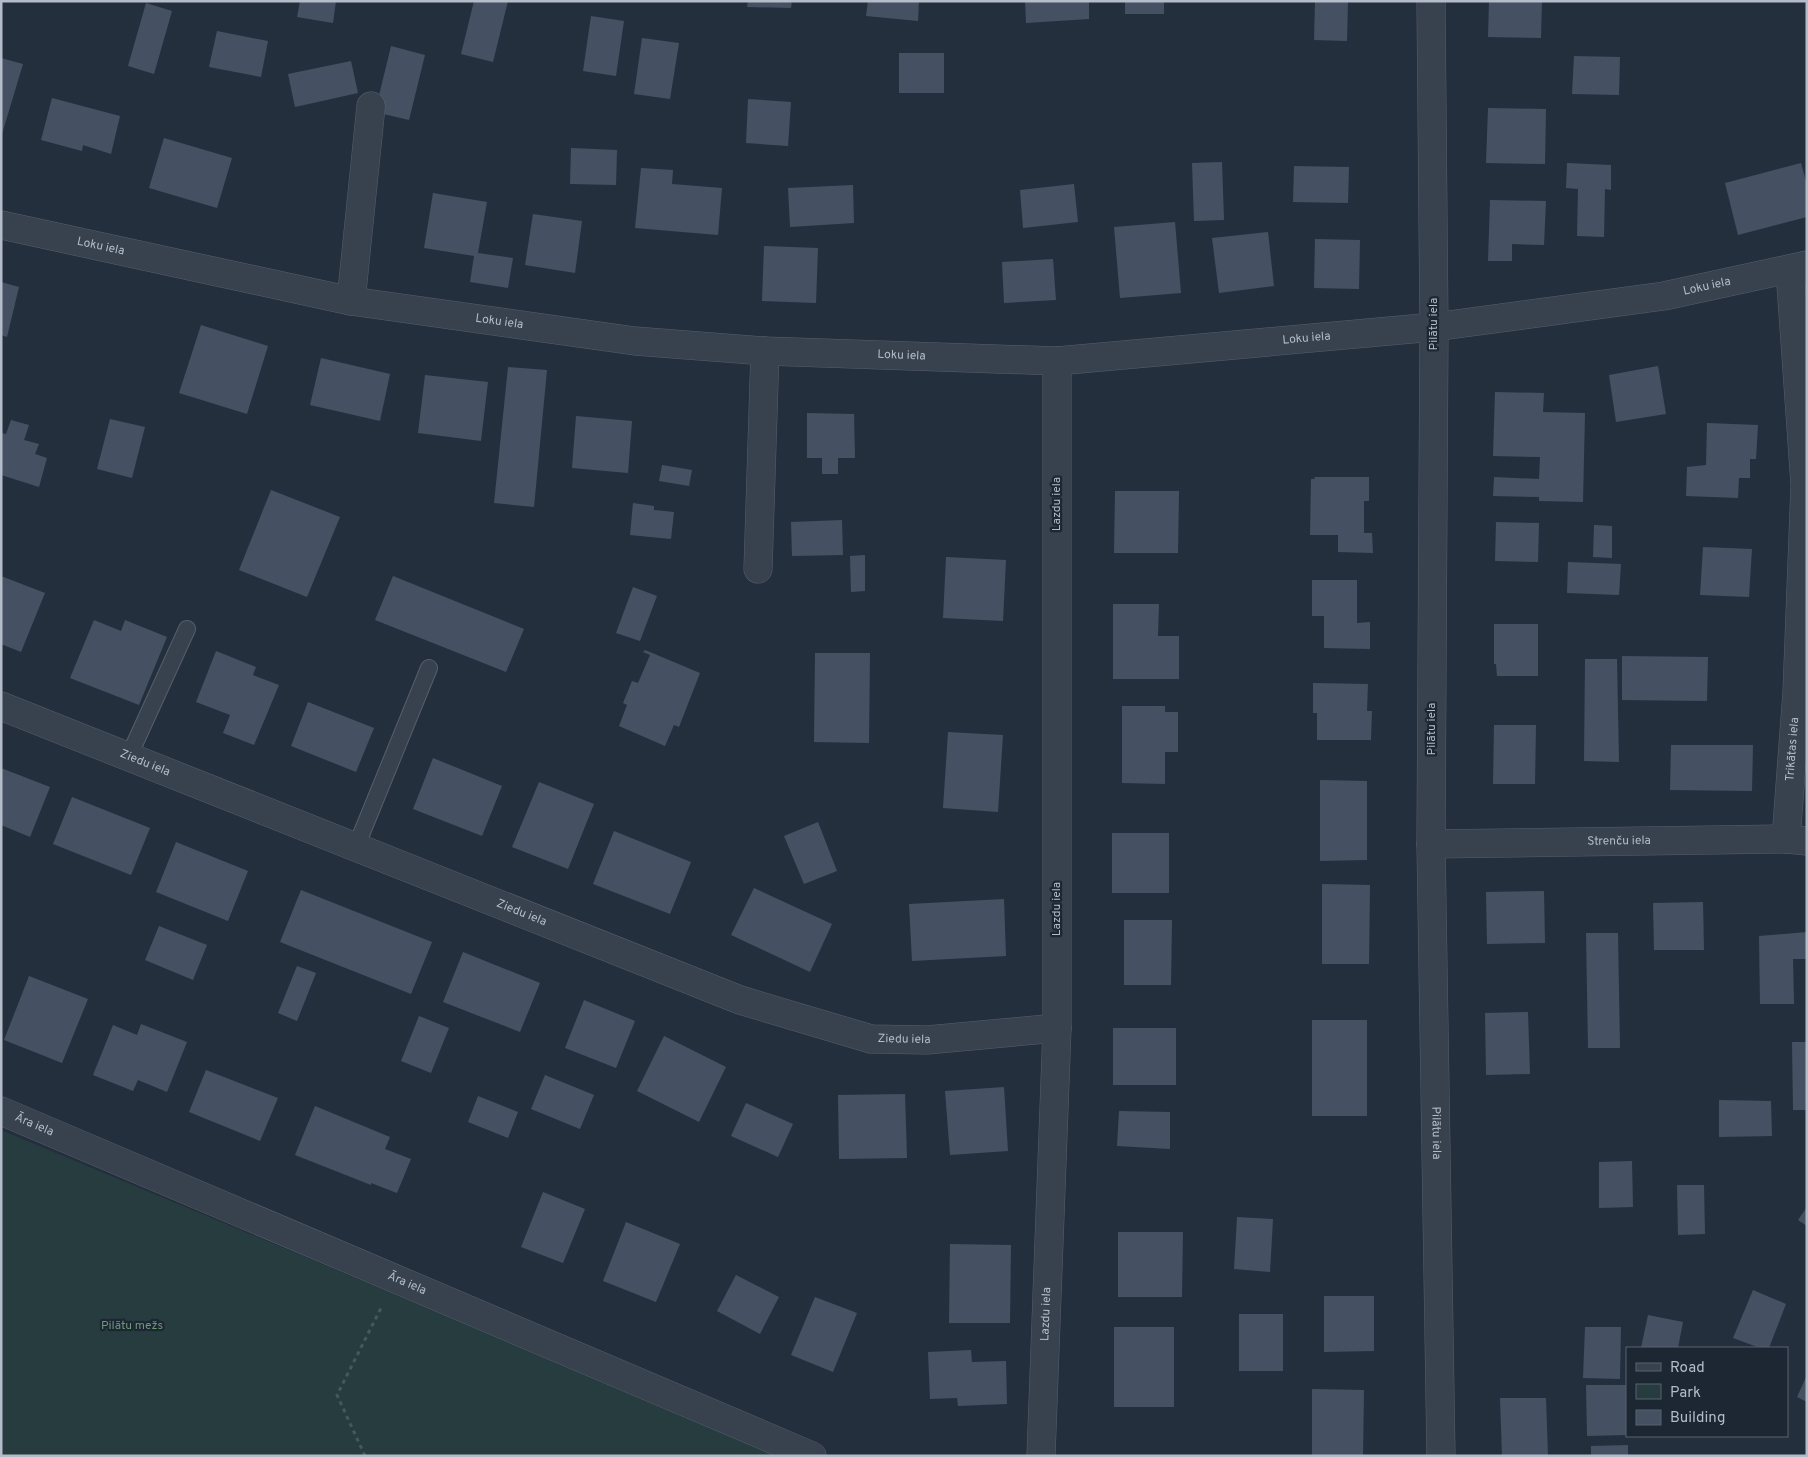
<svg xmlns="http://www.w3.org/2000/svg" width="1808" height="1457" viewBox="0 0 1808 1457" font-family="Overpass,sans-serif">
  <style>
    .green { fill: #263c3f }
    .building { fill: #455162 }
    .lines { fill: none; stroke-linecap: round; stroke-linejoin: round }
    .service-casing { stroke: #565f6c; stroke-width: 18 }
    .minor-casing { stroke: #565f6c; stroke-width: 29 }
    .tertiary-casing { stroke: #565f6c; stroke-width: 29 }
    .path { stroke: #44595c; stroke-width: 3; stroke-dasharray: 4 4; stroke-linecap: butt }
    .service { stroke: #38414e; stroke-width: 16 }
    .minor { stroke: #38414e; stroke-width: 28 }
    .tertiary { stroke: #38414e; stroke-width: 28 }
    .labels { text-anchor: middle; dominant-baseline: central; stroke-width: 4.5; stroke-linejoin: round; paint-order: stroke }
    .street-label { font-size: 12px; fill: #b4bcc9; stroke: #1d2633 }
    .park-label { font-size: 12px; fill: #6b9a76; stroke: #1d2633 }
  </style>
  <rect width="100%" height="100%" fill="#242f3e"/>
  <path class="green" d="M1 1130 782 1456H1Z"/>
  <path class="building" d="M300 1H336L333 23 297 17Z
    M474 1H508L493 62 461 54Z
    M748 1H792L791 8 747 7Z
    M868 1H919L918 21 866 16Z
    M1025 1H1089V19L1026 23Z
    M1125 1H1164V14H1125Z
    M1315 1H1348L1347 41 1314 40Z
    M1489 1H1542L1541 38 1488 37Z
    M146 3 172 11 154 74 128 66Z
    M591 16 624 21 616 76 583 71Z
    M217 31 268 41 261 77 209 67Z
    M642 38 679 43 670 99 634 94Z
    M391 46 425 55 409 120 375 112Z
    M899 53H944V93H899Z
    M1574 56 1620 57 1619 95 1572 94Z
    M1 58 23 64 2 134H1Z
    M351 61 358 93 295 107 288 74Z
    M52 98 120 116 111 154 83 145 82 151 41 140Z
    M748 99 791 102 788 146 746 143Z
    M1488 108 1546 109 1545 164 1486 163Z
    M164 138 232 158 217 208 149 188Z
    M571 148 617 150 616 185 570 184Z
    M1222 162 1224 220 1194 221 1192 163Z
    M1567 163 1611 165V190L1605 189 1604 237 1577 236 1578 189 1566 188Z
    M1801 163 1807 185V217L1738 235 1725 183Z
    M1294 166 1349 167 1348 203 1293 202Z
    M641 168 673 170 672 184 722 188 718 235 635 228Z
    M1074 184 1078 222 1023 228 1020 190Z
    M853 185 854 223 790 227 788 188Z
    M433 193 487 202 478 253 513 258 508 288 470 282 474 256 424 248Z
    M1490 200 1546 201 1544 245 1512 244V261H1488Z
    M533 214 582 221 575 273 525 265Z
    M1175 222 1181 293 1120 298 1114 227Z
    M1268 232 1274 286 1219 293 1212 238Z
    M1315 239 1360 240 1359 289 1314 288Z
    M764 246 818 248 816 303 762 301Z
    M1053 259 1056 300 1004 303 1002 262Z
    M1 282 19 287 7 337 1 335Z
    M201 325 268 346 247 414 179 393Z
    M321 358 390 374 380 421 310 405Z
    M1658 366 1666 414 1616 422 1609 375Z
    M508 367 547 370 534 507 494 503Z
    M425 375 488 382 481 441 418 433Z
    M1495 392 1544 393 1543 412 1585 413 1583 502 1539 501V497L1493 496 1494 477 1539 479 1540 457 1493 456Z
    M807 413 854 414 855 458H838V474H822V458H807Z
    M576 416 632 421 628 473 572 468Z
    M110 419 145 427 132 478 97 469Z
    M11 420 29 425 24 440 39 444 35 454 47 458 39 487 1 475V433L6 434Z
    M1707 423 1758 425 1756 459H1750V478H1739L1738 498 1686 496 1687 467 1706 465Z
    M662 465 692 470 689 486 659 481Z
    M1314 477H1369V501H1364V533H1372L1373 553 1338 552V535H1310L1311 479H1315Z
    M271 490 340 517 307 597 239 570Z
    M1115 491H1179L1178 553H1114Z
    M633 503 654 506V510L674 512 671 539 630 535Z
    M842 520 843 555 792 556 791 522Z
    M1496 522 1539 523 1538 562 1495 561Z
    M1594 525 1612 526V558L1593 557Z
    M1703 547 1752 549 1749 597 1700 595Z
    M865 555V591L851 592 850 556Z
    M946 557 1006 560 1003 621 943 618Z
    M1568 562 1621 564 1619 595 1567 593Z
    M1 576 45 593 21 652 1 644Z
    M393 576 524 629 506 672 375 620Z
    M1312 580H1357V623L1370 622V649L1324 648V616H1312Z
    M633 587 657 596 640 641 616 633Z
    M1113 604H1159L1158 636H1179V679H1113Z
    M94 620 121 631 125 620 167 637 139 705 70 678Z
    M1494 624H1538V676H1497L1496 664H1494Z
    M645 650 700 673 679 727 674 725 665 746 619 726 627 705 623 703 632 681 638 683 650 655 643 652Z
    M216 651 256 667 253 675 279 685 254 745 223 733 230 715 196 702Z
    M815 653H870L869 743 814 742Z
    M1622 656 1708 657 1707 701 1622 700Z
    M1585 659H1617L1619 762 1584 761Z
    M1313 683 1368 684 1367 711H1372L1371 740H1317V713H1313Z
    M308 702 374 728 356 772 291 746Z
    M1122 706H1165V712H1178V752H1165V784L1122 783Z
    M1494 725H1536L1535 784H1493Z
    M948 732 1003 735 998 812 943 808Z
    M1671 745H1753L1752 791 1670 790Z
    M433 758 502 786 482 836 413 809Z
    M1 768 50 787 30 837 1 825Z
    M1320 780 1367 781V860L1320 861Z
    M539 782 594 804 568 869 512 847Z
    M72 797 150 828 131 875 53 844Z
    M818 822 837 871 804 884 784 836Z
    M614 831 691 862 670 914 593 884Z
    M1112 833H1169V893H1112Z
    M176 842 248 871 228 921 156 892Z
    M1322 884 1370 885 1369 964H1322Z
    M754 888 832 924 810 972 731 935Z
    M301 890 432 942 411 994 280 942Z
    M1544 891 1545 943 1487 944 1486 892Z
    M1004 899 1006 956 912 961 909 904Z
    M1703 902 1704 950H1654L1653 903Z
    M1124 920H1172L1171 985H1124Z
    M159 926 207 945 193 980 145 960Z
    M1807 932V959H1793L1794 1004H1760L1759 936Z
    M1586 933H1618L1620 1048H1588Z
    M463 952 540 983 520 1032 443 1002Z
    M297 966 316 973 297 1021 278 1013Z
    M29 976 88 999 62 1063 4 1040Z
    M584 1000 635 1021 616 1068 565 1048Z
    M1528 1012 1530 1074 1486 1075 1485 1013Z
    M419 1016 449 1028 431 1073 401 1061Z
    M1312 1020H1367V1116H1312Z
    M141 1024 187 1042 167 1092 138 1080 133 1091 93 1075 113 1025 137 1035Z
    M1113 1028H1176V1085H1113Z
    M664 1036 726 1067 699 1122 637 1091Z
    M1792 1042H1807V1110H1793Z
    M206 1070 278 1098 260 1141 189 1112Z
    M545 1075 594 1095 580 1129 531 1109Z
    M1004 1087 1008 1151 950 1155 945 1091Z
    M905 1094 907 1158 839 1159 838 1095Z
    M478 1096 518 1112 508 1138 468 1122Z
    M1719 1100 1771 1101 1772 1136 1719 1137Z
    M746 1103 793 1124 778 1157 731 1136Z
    M315 1106 390 1137 385 1149 411 1159 397 1193 371 1183V1185L295 1155Z
    M1119 1111 1170 1112V1149L1117 1146Z
    M1632 1161 1633 1207 1599 1208V1162Z
    M1677 1185H1704L1705 1234 1678 1235Z
    M543 1192 585 1209 563 1263 521 1247Z
    M1807 1207V1226L1798 1220Z
    M1237 1217 1273 1219 1270 1272 1234 1269Z
    M626 1222 680 1244 656 1302 603 1281Z
    M1118 1232H1183L1182 1297H1118Z
    M950 1244 1011 1245 1010 1323H949Z
    M736 1275 779 1297 760 1334 717 1311Z
    M1753 1290 1786 1304 1769 1348H1760L1733 1338Z
    M1324 1296H1374V1351L1324 1352Z
    M815 1297 857 1313 833 1372 791 1355Z
    M1239 1314H1283V1371H1239Z
    M1648 1315 1683 1322 1678 1348H1641Z
    M1114 1327H1174V1407H1114Z
    M1585 1327H1621L1620 1379 1583 1378Z
    M971 1350 972 1362 1006 1361 1007 1404 958 1406 957 1398 930 1399 928 1352Z
    M1807 1375V1402L1797 1397Z
    M1586 1385H1627V1435L1587 1436Z
    M1312 1389 1364 1390 1363 1456H1312Z
    M1500 1398H1546L1548 1456H1502Z
    M1628 1445V1456H1591V1446Z"/>
  <g class="lines">
    <g class="service-casing">
      <path id="service" d="M129 756 187 629
        M356 847 429 668"/>
    </g>
    <g class="minor-casing">
      <g id="minor">
        <path d="M351 301 371 106"/>
        <path id="s1" d="M1434 327 1431 844 1441 1456"/>
        <path d="M758 569 765 351"/>
        <path id="s2" d="M1 706 740 1000 871 1039 927 1040 1057 1028"/>
        <path id="s3" d="M1786 839 1797 692 1805 485 1790 270"/>
        <path id="s4" d="M1431 844 1786 839 1807 841"/>
        <path id="s5" d="M1 1111 812 1456"/>
        <path id="s6" d="M1041 1456 1057 1028V361"/>
      </g>
    </g>
    <g class="tertiary-casing">
      <g id="tertiary">
        <path d="M1431 1 1434 327"/>
        <path id="s7" d="M1 225 351 301 635 341 765 351 1057 361 1434 327 1664 296 1807 265"/>
      </g>
    </g>
    <path class="path" d="M365 1456 337 1395 381 1308"/>
    <use href="#service" class="service"/>
    <use href="#minor" class="minor"/>
    <use href="#tertiary" class="tertiary"/>
  </g>
  <g class="labels">
    <g class="street-label">
      <text stroke="none"><textPath href="#s7" startOffset="102">Loku iela</textPath></text>
      <text stroke="none"><textPath href="#s7" startOffset="1722">Loku iela</textPath></text>
      <text stroke="none"><textPath href="#s7" startOffset="508">Loku iela</textPath></text>
      <text transform="translate(1434 324) rotate(-90)">Pilātu iela</text>
      <text stroke="none"><textPath href="#s7" startOffset="1318">Loku iela</textPath></text>
      <text stroke="none"><textPath href="#s7" startOffset="912">Loku iela</textPath></text>
      <text transform="translate(1057 504) rotate(-90)">Lazdu iela</text>
      <text transform="translate(1432 729) rotate(-90)">Pilātu iela</text>
      <text stroke="none"><textPath href="#s3" startOffset="90">Trikātas iela</textPath></text>
      <text stroke="none"><textPath href="#s2" startOffset="155">Ziedu iela</textPath></text>
      <text stroke="none"><textPath href="#s4" startOffset="188">Strenču iela</textPath></text>
      <text transform="translate(1057 909) rotate(-90)">Lazdu iela</text>
      <text stroke="none"><textPath href="#s2" startOffset="560">Ziedu iela</textPath></text>
      <text stroke="none"><textPath href="#s2" startOffset="965">Ziedu iela</textPath></text>
      <text stroke="none"><textPath href="#s5" startOffset="36">Āra iela</textPath></text>
      <text stroke="none"><textPath href="#s1" startOffset="806">Pilātu iela</textPath></text>
      <text stroke="none"><textPath href="#s5" startOffset="441">Āra iela</textPath></text>
      <text stroke="none"><textPath href="#s6" startOffset="142">Lazdu iela</textPath></text>
    </g>
    <g class="park-label">
      <text x="132" y="1326">Pilātu mežs</text>
    </g>
  </g>
  <rect width="1808" height="1457" fill="none" stroke="#b4bcc9" stroke-width="5"/>
  <rect x="1626" y="1347" width="162" height="90" fill="#1d2633" stroke="#59626f"/>
  <rect x="1636" y="1363" width="25" height="8" fill="#38414e" stroke="#59626f"/>
  <text x="1670" y="1372" font-size="15" fill="#b4bcc9">Road</text>
  <rect x="1636" y="1384" width="25" height="15" fill="#263c3f" stroke="#59626f"/>
  <text x="1670" y="1397" font-size="15" fill="#b4bcc9">Park</text>
  <rect x="1636" y="1410" width="25" height="15" fill="#455162" stroke="#59626f"/>
  <text x="1670" y="1422" font-size="15" fill="#b4bcc9">Building</text>
</svg>
